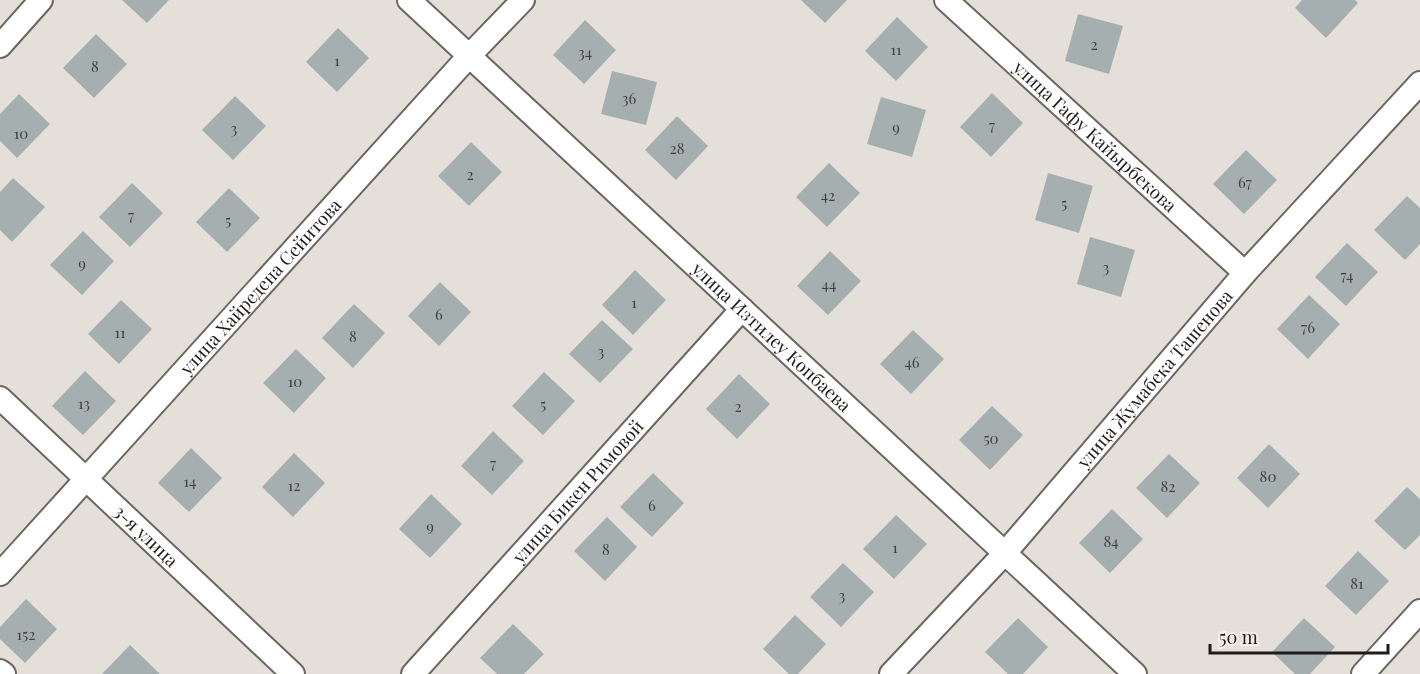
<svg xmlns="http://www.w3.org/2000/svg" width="1420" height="674" viewBox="0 0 1420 674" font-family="'Playfair Display',serif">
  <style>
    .building { fill: #a6afaf }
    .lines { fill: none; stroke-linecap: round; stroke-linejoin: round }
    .minor-casing { stroke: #6b6661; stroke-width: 26 }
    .minor { stroke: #fff; stroke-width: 22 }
    .labels { text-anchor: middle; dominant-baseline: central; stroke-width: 6; stroke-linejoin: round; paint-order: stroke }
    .number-label { font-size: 15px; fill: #40413f }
    .street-label { font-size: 18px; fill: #1e1c1a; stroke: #f2ece6 }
  </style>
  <rect width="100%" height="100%" fill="#e5dfd9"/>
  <path class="building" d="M122 0H169L147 23Z
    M801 0H847L825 23Z
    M1302 0H1355L1358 3 1326 38 1295 8Z
    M1078 14 1123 26 1109 74 1065 61Z
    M897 17 928 47 896 81 865 51Z
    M585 20 616 50 584 84 553 55Z
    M338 28 369 58 337 92 306 62Z
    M96 34 127 64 94 98 63 68Z
    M612 71 657 82 646 125 601 114Z
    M992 93 1023 123 991 157 960 127Z
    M19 94 50 124 17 158 0 141V114Z
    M235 96 266 126 233 160 202 130Z
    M881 97 926 110 912 157 867 144Z
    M677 116 708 146 676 180 645 150Z
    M471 142 502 172 469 206 438 176Z
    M1246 150 1277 180 1244 214 1213 184Z
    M829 163 860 193 827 227 796 197Z
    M1048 173 1093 186 1079 233 1035 220Z
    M13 178 45 207 12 242 0 230V192Z
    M132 183 163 213 130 247 99 217Z
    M229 188 260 218 227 252 196 222Z
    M1407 196 1420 208V244L1405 260 1374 230Z
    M83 231 114 261 82 295 50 265Z
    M1090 237 1135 250 1121 297 1077 284Z
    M1347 243 1378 272 1346 306 1315 277Z
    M830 251 861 281 828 315 797 286Z
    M635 270 666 300 633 335 602 305Z
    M440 282 471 312 439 346 408 316Z
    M1309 295 1340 324 1308 359 1277 329Z
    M121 300 152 329 119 364 88 334Z
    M354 304 385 333 353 368 322 338Z
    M602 320 633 349 600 383 569 354Z
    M913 330 944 359 911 394 880 364Z
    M296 349 326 378 294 413 263 383Z
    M85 371 116 401 83 435 52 406Z
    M544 372 575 401 543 435 512 406Z
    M739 374 770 404 737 439 706 409Z
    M992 406 1023 435 990 470 959 440Z
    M493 431 524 461 492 495 461 466Z
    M1269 444 1300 474 1268 508 1237 478Z
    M191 448 222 478 189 512 158 483Z
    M294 453 325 483 293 517 262 487Z
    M1169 454 1200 483 1167 518 1136 488Z
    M653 473 684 503 652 537 620 507Z
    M1407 487 1420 499V535L1405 550 1374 521Z
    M431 494 462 524 430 558 399 529Z
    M1112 509 1143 539 1110 573 1079 543Z
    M896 515 927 544 894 579 863 549Z
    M607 517 637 547 605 581 574 551Z
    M1358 551 1389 581 1356 615 1325 586Z
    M843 563 874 592 841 627 810 597Z
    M26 599 57 629 25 663 0 639V627Z
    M795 615 826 644 798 674H789L763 649Z
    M1018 618 1048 647 1023 674H1008L985 652Z
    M1304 618 1335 647 1310 674H1295L1272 652Z
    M513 624 544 654 524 674H497L480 658Z
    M130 645 160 674H102Z"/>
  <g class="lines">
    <g class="minor-casing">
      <g id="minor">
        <path id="s1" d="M409 0 1135 674"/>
        <path id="s2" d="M946 0 1245 273"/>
        <path d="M0 46 41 0"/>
        <path id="s3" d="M0 398 293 674"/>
        <path id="s4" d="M0 574 469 56 523 0"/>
        <path d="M0 671 4 674"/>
        <path id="s5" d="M413 674 742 309"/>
        <path id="s6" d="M891 674 1005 553 1245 273 1420 83"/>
        <path d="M1363 674 1420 611"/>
      </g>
    </g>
    <use href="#minor" class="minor"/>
  </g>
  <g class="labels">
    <g class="number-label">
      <text x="1094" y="44">2</text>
      <text x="896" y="49">11</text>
      <text x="585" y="52">34</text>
      <text x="337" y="60">1</text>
      <text x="95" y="66">8</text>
      <text x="629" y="98">36</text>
      <text x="992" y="125">7</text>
      <text x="896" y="127">9</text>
      <text x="234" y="128">3</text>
      <text x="21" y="133">10</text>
      <text x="677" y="148">28</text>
      <text x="470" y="174">2</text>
      <text x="1245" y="182">67</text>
      <text x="828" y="195">42</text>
      <text x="1064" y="203">5</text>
      <text x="131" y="215">7</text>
      <text x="228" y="220">5</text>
      <text x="82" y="263">9</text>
      <text x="1106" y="267">3</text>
      <text x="1347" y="275">74</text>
      <text x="829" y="284">44</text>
      <text x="634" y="302">1</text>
      <text x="439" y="314">6</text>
      <text x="1308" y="327">76</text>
      <text x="120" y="332">11</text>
      <text x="353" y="336">8</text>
      <text x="601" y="351">3</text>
      <text x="912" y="362">46</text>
      <text x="295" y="381">10</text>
      <text x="84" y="403">13</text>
      <text x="543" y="404">5</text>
      <text x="738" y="406">2</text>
      <text x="991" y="438">50</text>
      <text x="493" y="463">7</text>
      <text x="1268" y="476">80</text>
      <text x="190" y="481">14</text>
      <text x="294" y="485">12</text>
      <text x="1168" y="486">82</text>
      <text x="652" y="505">6</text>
      <text x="430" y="526">9</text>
      <text x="1111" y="541">84</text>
      <text x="895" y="547">1</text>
      <text x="606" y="549">8</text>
      <text x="1357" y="583">81</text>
      <text x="842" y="595">3</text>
      <text x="26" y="634">152</text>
    </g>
    <g class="street-label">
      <text stroke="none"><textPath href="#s2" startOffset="202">улица Гафу Кайырбекова</textPath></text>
      <text stroke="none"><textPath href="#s4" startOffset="388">улица Хайредена Сейитова</textPath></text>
      <text stroke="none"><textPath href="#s1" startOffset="495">улица Изтилеу Копбаева</textPath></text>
      <text stroke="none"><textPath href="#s6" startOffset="396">улица Жумабека Ташенова</textPath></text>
      <text stroke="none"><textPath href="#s5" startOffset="246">улица Бикен Римовой</textPath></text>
      <text stroke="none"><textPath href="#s3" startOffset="201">3-я улица</textPath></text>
    </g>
  </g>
  <path d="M1210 644v9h178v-9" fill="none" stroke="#1e1c1a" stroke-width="3"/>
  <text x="1219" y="644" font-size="18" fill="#1e1c1a" stroke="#f2ece6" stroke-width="4.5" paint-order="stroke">50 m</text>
</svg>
